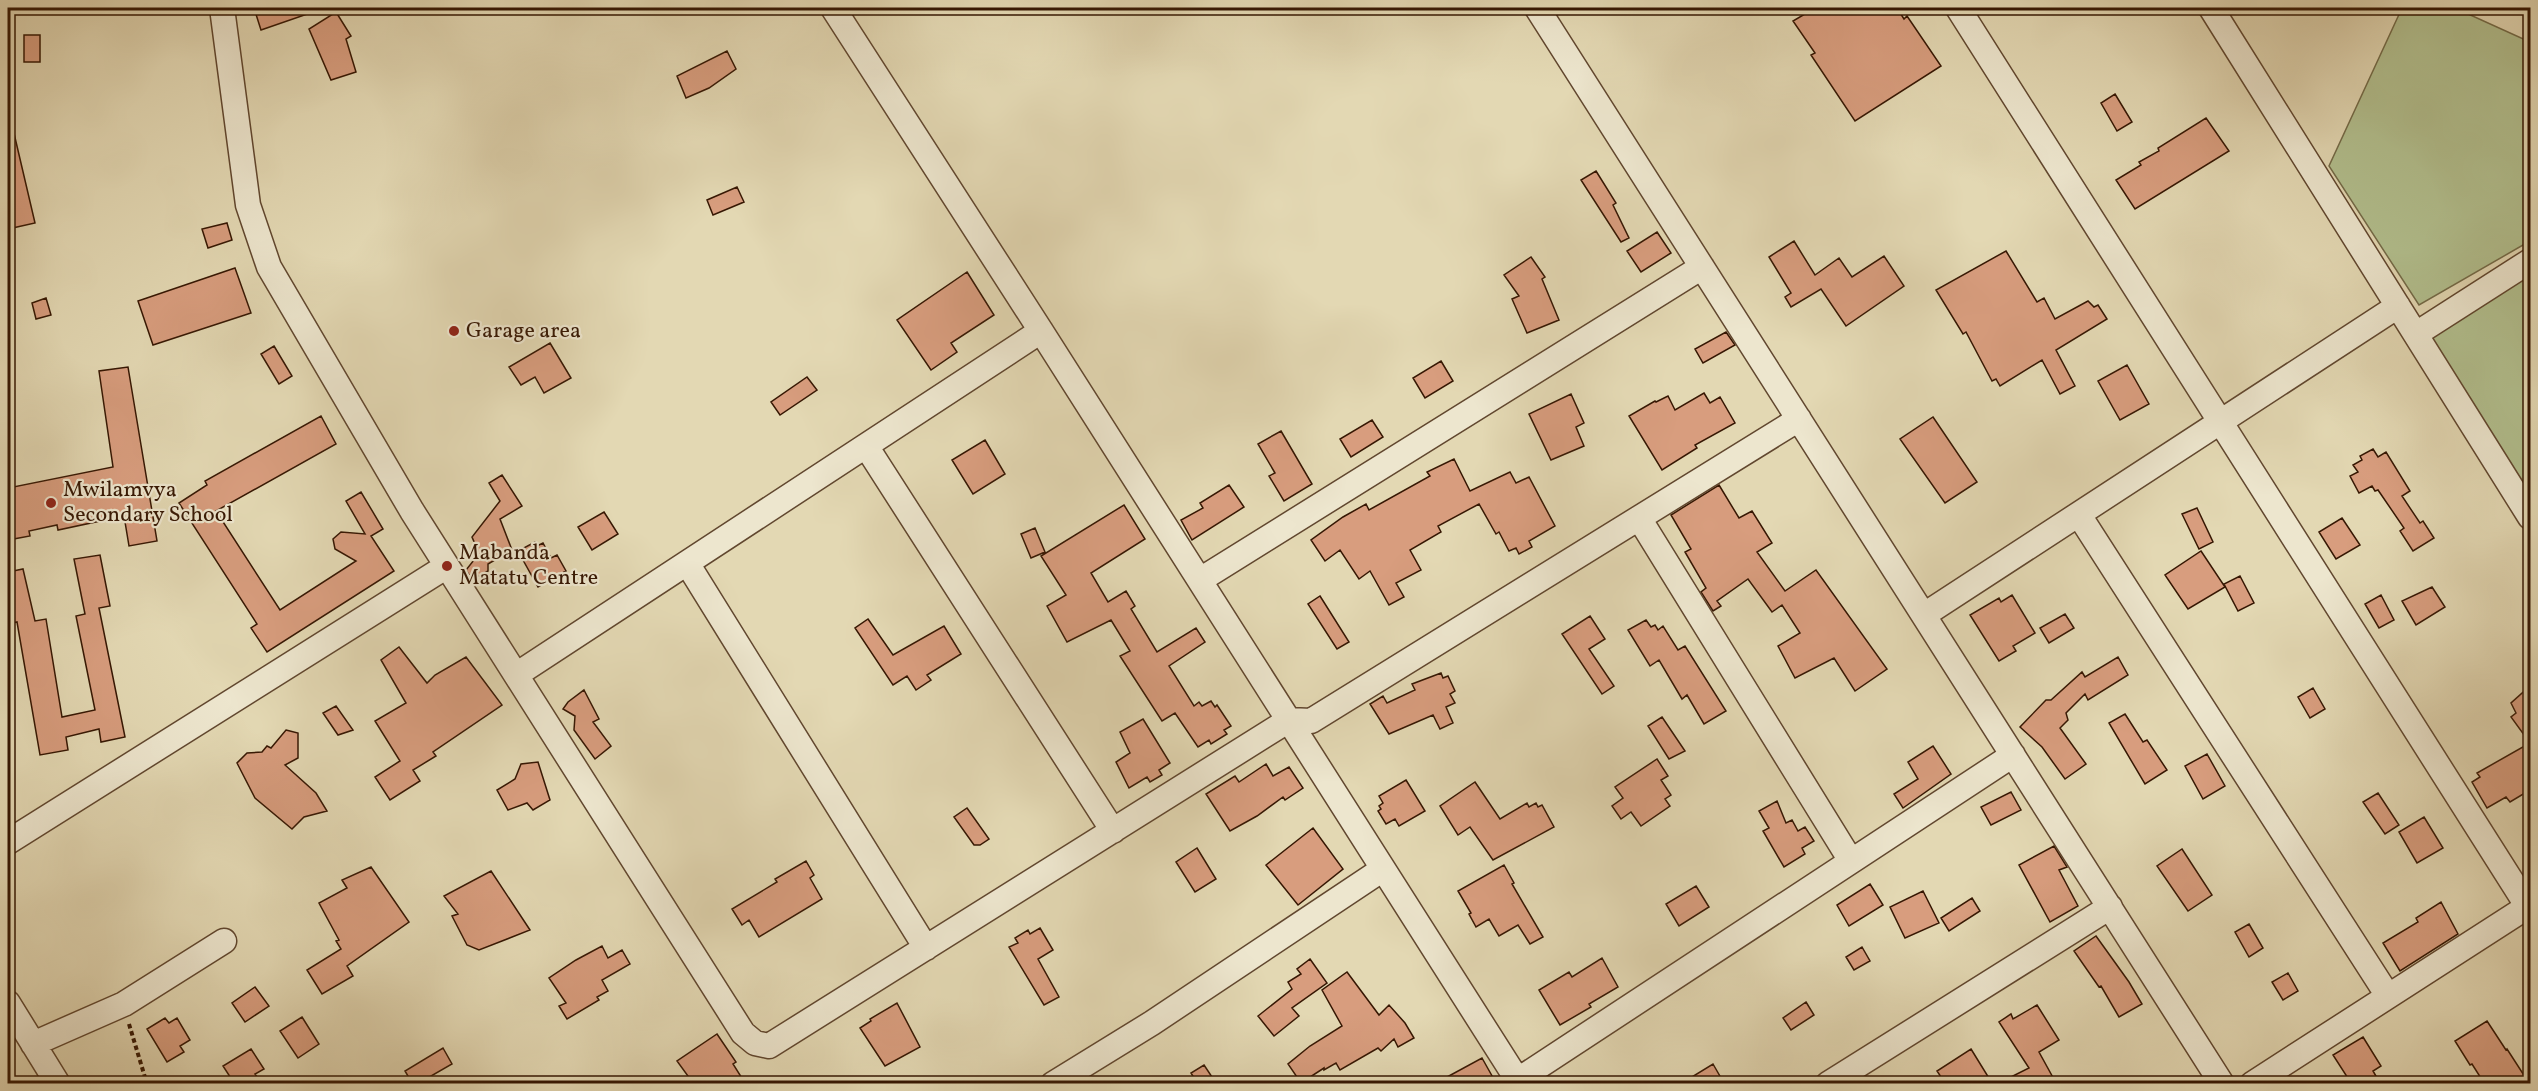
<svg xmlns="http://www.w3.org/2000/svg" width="2538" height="1091" viewBox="0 0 2538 1091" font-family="Vollkorn,serif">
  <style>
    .green { fill: #b2bf8e; stroke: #746b48; stroke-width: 1.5 }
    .building { fill: #d89d7e; stroke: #361703; stroke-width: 1.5 }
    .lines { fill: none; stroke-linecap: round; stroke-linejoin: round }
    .minor-casing { stroke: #61472f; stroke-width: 27 }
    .path { stroke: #361703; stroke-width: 4; stroke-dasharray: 4.5 3; stroke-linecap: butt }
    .minor { stroke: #ede6ce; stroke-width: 24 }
    .poi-dot { fill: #8f2418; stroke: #ede6ce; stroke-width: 2 }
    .labels { text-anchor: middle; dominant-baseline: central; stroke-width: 4.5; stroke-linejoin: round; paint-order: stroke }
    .poi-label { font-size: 22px; fill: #361703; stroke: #ede6ce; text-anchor: start }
  </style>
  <rect width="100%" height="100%" fill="#e3d8b3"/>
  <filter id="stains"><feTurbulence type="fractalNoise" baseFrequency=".00333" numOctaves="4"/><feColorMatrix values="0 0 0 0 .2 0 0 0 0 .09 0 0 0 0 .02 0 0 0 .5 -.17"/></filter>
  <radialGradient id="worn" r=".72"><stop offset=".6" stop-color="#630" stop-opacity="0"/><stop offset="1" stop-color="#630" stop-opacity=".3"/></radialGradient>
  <path class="green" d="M2402 8H2455L2530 42V241L2419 305 2329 166Z
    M2530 272V488L2524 485 2428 336Z"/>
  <path class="building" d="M254 8H319V10L261 30Z
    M1815 8H1897L1904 19 1907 16 1941 66 1855 121 1811 55 1815 53 1793 21Z
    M336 12 351 36 346 39 356 72 331 80 309 29Z
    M24 35H40V62H24Z
    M727 51 736 69 709 88 686 98 677 76Z
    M2115 94 2132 122 2117 131 2101 103Z
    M2206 118 2229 151 2135 209 2116 180 2141 165 2139 162 2159 151 2158 148Z
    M13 129 35 223 8 229V130Z
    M1596 171 1616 203 1613 205 1629 238 1621 242 1581 180Z
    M737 187 744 202 713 215 707 200Z
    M227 223 232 240 208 248 202 229Z
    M1657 232 1671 253 1641 272 1627 251Z
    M1794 241 1815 275 1839 258 1852 277 1884 256 1904 286 1846 326 1821 289 1791 307 1785 297 1791 293 1769 257Z
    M2006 251 2037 302 2044 298 2055 319 2088 301 2094 307 2098 305 2107 319 2056 350 2075 386 2060 394 2042 360 2000 386 1996 379 1992 381 1966 332 1963 334 1936 290Z
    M1531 257 1545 277 1542 279 1559 320 1527 333 1512 299 1519 296 1504 275Z
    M235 268 251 313 153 345 138 301Z
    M967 272 994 315 951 343 957 352 931 370 897 320Z
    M46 298 51 315 36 319 32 303Z
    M1726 332 1735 345 1703 363 1695 349Z
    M550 343 571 378 544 393 535 377 521 385 509 367Z
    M274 346 292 376 279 384 261 354Z
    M1441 361 1453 381 1425 398 1413 378Z
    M2127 365 2149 404 2120 420 2098 381Z
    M128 367 157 541 129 546 124 516 58 530 57 525 29 531 30 536 8 540V488L113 467 99 371Z
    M807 377 817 390 780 415 771 402Z
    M1704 393 1710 403 1720 397 1735 423 1695 445 1697 448 1662 470 1629 416 1655 401 1656 402 1668 396 1675 410Z
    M1571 394 1584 423 1576 427 1584 446 1551 460 1529 414Z
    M321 416 336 444 216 511 280 610 356 561 335 549 333 539 341 532 365 534 346 501 361 492 383 529 371 536 394 571 267 652 251 628 257 624 179 503 207 485 205 481Z
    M1933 417 1977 482 1945 503 1900 439Z
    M1372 420 1383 437 1351 457 1340 439Z
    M1281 431 1312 484 1284 501 1269 476 1275 473 1258 444Z
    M985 440 1005 474 973 494 952 460Z
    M2373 449 2378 457 2386 452 2410 491 2402 496 2420 523 2423 521 2434 538 2413 551 2400 531 2404 528 2378 490 2375 491 2372 486 2359 493 2350 476 2358 472 2353 465 2362 460 2360 456Z
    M1454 459 1470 491 1510 472 1516 483 1529 477 1555 526 1529 541 1532 547 1519 554 1516 548 1509 551 1499 532 1496 534 1479 504 1438 526 1441 532 1410 550 1421 570 1396 583 1404 597 1389 605 1370 571 1359 579 1340 550 1325 561 1311 540 1343 517 1366 504 1369 510 1430 476 1427 472Z
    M502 475 522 506 500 519 512 550 488 564V571L472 580 466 570 474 560 475 544 472 537 500 501 489 483Z
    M1229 485 1244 507 1192 540 1181 520 1203 508 1200 503Z
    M1719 485 1739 518 1752 511 1772 543 1757 552 1785 591 1816 570 1887 669 1855 691 1834 658 1795 678 1778 646 1800 633 1782 605 1772 612 1748 579 1717 601 1721 606 1713 611 1701 592 1706 588 1685 552 1691 549 1671 515Z
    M1124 505 1145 539 1091 573 1108 602 1126 591 1135 606 1131 609 1157 652 1196 628 1205 642 1169 666 1194 706 1199 702 1202 706 1211 701 1215 707 1217 705 1231 726 1224 730 1227 734 1211 744 1209 740 1198 747 1175 713 1162 721 1120 656 1130 651 1111 620 1067 642 1047 606 1066 595 1041 556Z
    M2197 508 2213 542 2199 549 2182 514Z
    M604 512 618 534 592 550 578 527Z
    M2342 518 2360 545 2336 559 2319 532Z
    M1035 528 1045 552 1031 558 1021 534Z
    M535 542 537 546 543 543 551 558 557 555 566 571 538 587 518 551Z
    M2201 551 2225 587 2188 609 2165 575Z
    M100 555 110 606 99 608 125 737 101 742 99 729 66 737 68 750 40 755 17 622 8 624V572L23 569 35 621 46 619 62 717 95 710 76 616 85 614 74 559Z
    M2240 576 2254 603 2238 611 2224 584Z
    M2432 587 2445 607 2416 625 2402 601Z
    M2012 595 2035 633 2013 646 2016 651 1999 661 1970 615 1999 598 2001 602Z
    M2381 595 2394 620 2379 628 2365 604Z
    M1320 596 1349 642 1337 649 1308 604Z
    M2065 614 2074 628 2049 643 2040 628Z
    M1590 616 1605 639 1589 649 1614 686 1602 694 1562 634Z
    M868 619 893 655 944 626 961 654 927 675 931 680 916 690 907 676 893 685 855 628Z
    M1646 620 1651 627 1655 625 1658 630 1663 626 1678 650 1685 646 1726 711 1704 724 1687 695 1682 699 1659 660 1650 666 1628 630Z
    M399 647 427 683 435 675 466 657 502 705 433 752 436 756 413 770 420 781 390 800 375 777 400 761 375 721 406 703 381 660Z
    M2118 657 2128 675 2088 700 2085 694 2066 713 2068 720 2060 728 2086 764 2065 779 2042 747 2020 727 2046 700H2051L2082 672 2085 677Z
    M1441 673 1443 678 1448 676 1455 691 1450 694 1455 703 1446 707 1453 723 1440 729 1433 715 1389 734 1370 704 1383 696 1387 703 1415 690 1412 684Z
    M2530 686V790L2510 802 2506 797 2487 808 2472 782 2480 777 2477 773 2530 743 2511 717 2516 713 2511 703Z
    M2313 688 2325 709 2310 718 2298 697Z
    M584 690 599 719 593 722 611 746 595 759 574 730 575 716 563 709 568 702Z
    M336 706 353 730 338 735 323 713Z
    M2125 714 2143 742 2147 740 2167 770 2145 784 2109 723Z
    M1662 717 1685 751 1669 759 1648 726Z
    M1143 719 1170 763 1159 770 1162 775 1150 782 1147 777 1129 788 1116 762 1130 753 1120 732Z
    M286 730 298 733V758L285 765 316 793 327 811 304 817 292 829 255 798 237 763 247 753 262 752 267 746 271 748Z
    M1933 746 1951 774 1903 808 1894 794 1918 779 1908 762Z
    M2207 754 2225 786 2203 799 2185 766Z
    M1657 759 1668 776 1661 780 1671 795 1665 799 1670 806 1641 826 1631 812 1621 819 1612 806 1623 798 1615 787Z
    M538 762 550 800 533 810 527 803 508 810 497 790 515 779 521 764Z
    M1266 764 1273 776 1289 767 1303 788 1285 800 1283 797 1257 816 1230 831 1206 794 1235 776 1239 782Z
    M1406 780 1425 811 1399 826 1395 819 1386 824 1378 811 1381 809 1379 806 1383 803 1379 796Z
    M1475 782 1500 819 1527 803 1529 807 1536 803 1538 807 1542 805 1554 827 1493 860 1470 827 1458 835 1440 806Z
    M2011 792 2021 810 1991 825 1981 807Z
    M2378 793 2399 825 2385 834 2363 802Z
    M1777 801 1786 823 1792 820 1798 831 1805 827 1814 841 1802 848 1805 854 1784 867 1763 831 1769 828 1759 811Z
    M967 808 989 839 980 845H974L954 817Z
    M2424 817 2443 848 2417 863 2399 832Z
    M1313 828 1343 869 1298 905 1266 865Z
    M2054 846 2067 867 2059 870 2078 906 2050 922 2019 865Z
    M1197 848 1216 879 1195 892 1176 862Z
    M2182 849 2212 895 2188 911 2157 866Z
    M806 861 814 875 810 878 822 899 759 937 749 920 742 925 732 909 777 882 775 879Z
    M1504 865 1514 883 1512 884 1543 937 1530 944 1518 925 1499 936 1489 919 1476 927 1469 914 1471 913 1458 891Z
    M371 867 409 922 347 966 353 976 322 994 307 970 341 949 336 941 339 940 319 903 347 888 342 880Z
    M491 871 530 930 479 950 467 945 452 916 458 914 444 896Z
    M1870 884 1883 905 1849 926 1837 905Z
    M1696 886 1709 907 1679 926 1666 904Z
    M1923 891 1939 923 1905 938 1890 907Z
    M1972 898 1980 911 1949 931 1941 918Z
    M2441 902 2458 934 2400 971 2383 943 2418 922 2416 918Z
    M2249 924 2263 948 2249 957 2235 932Z
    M1040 928 1053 950 1038 959 1059 997 1044 1005 1009 947 1018 943 1015 938 1028 930 1030 934Z
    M2096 936 2129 982 2142 1004 2119 1017 2101 986 2099 987 2074 951Z
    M602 946 608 958 622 950 630 964 602 980 608 991 597 997 599 1000 567 1019 559 1006 566 1003 549 978 576 960Z
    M1862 947 1870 961 1854 970 1846 957Z
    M1602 958 1618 987 1589 1004 1591 1007 1560 1025 1539 990 1569 972 1572 977Z
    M1310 959 1327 983 1292 1008 1299 1016 1274 1036 1258 1016 1292 989 1288 982 1301 974 1297 969Z
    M1347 972 1379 1015 1389 1005 1405 1023 1414 1038 1398 1047 1394 1039 1381 1051 1378 1048 1340 1070 1336 1063 1324 1070V1068L1301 1083 1288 1064 1310 1046 1342 1026 1322 990Z
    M2288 973 2298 991 2283 1000 2272 982Z
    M255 987 269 1006 245 1022 232 1003Z
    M1806 1002 1814 1015 1791 1030 1783 1018Z
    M897 1003 920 1047 885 1066 860 1028 871 1021 870 1019Z
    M2037 1005 2059 1040 2039 1052 2056 1083H1999L2029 1068 1999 1022 2011 1014 2013 1019Z
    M302 1017 319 1044 298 1058 280 1031Z
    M165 1018 169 1023 177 1018 190 1040 180 1046 184 1052 167 1062 147 1029Z
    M2487 1021 2506 1050 2507 1049 2529 1083H2484L2472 1064 2470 1065 2455 1041Z
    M717 1034 736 1062 733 1064 745 1083H693L677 1061Z
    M2363 1037 2381 1066 2373 1071 2380 1083H2351L2333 1055Z
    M443 1048 452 1064 419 1083H412L405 1071Z
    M251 1049 264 1069 255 1074 261 1083H234L223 1066Z
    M1971 1049 1992 1083H1945L1937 1071Z
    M1482 1058 1496 1083H1436Z
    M1713 1064 1721 1078 1712 1083H1682Z
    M1204 1065 1216 1083H1197L1191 1073Z"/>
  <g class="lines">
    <g class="minor-casing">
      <path id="minor" d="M222 8 248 205 269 267 412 511 743 1033 755 1043 769 1046 1289 720 1311 721 1799 419
        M833 8 1041 331 1520 1084
        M1537 8 2222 1084
        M1958 8 2528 907
        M2211 8 2530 517
        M2416 334 2530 261
        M866 446 1113 831
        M2079 515 2388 996
        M1639 518 1851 861
        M687 563 926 948
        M1200 580 1702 267
        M1924 615 2398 306
        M516 675 1041 331
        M8 842 447 566
        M8 1003 58 1084
        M33 1044 124 1004 224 941
        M1518 1080 2013 755
        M1053 1084 1152 1023 1383 869
        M1828 1084 2110 907
        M2252 1084 2530 905"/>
    </g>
    <path class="path" d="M129 1024 147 1084"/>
    <use href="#minor" class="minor"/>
  </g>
  <g class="poi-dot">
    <circle cx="454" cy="331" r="6"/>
    <circle cx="51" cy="503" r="6"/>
    <circle cx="447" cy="566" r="6"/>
  </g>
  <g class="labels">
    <g class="poi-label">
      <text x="466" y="331">Garage area</text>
      <text x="63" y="490">Mwilamvya<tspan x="63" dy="25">Secondary School</tspan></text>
      <text x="459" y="553">Mabanda<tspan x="459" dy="25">Matatu Centre</tspan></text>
    </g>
  </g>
  <rect width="2538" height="1091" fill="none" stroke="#e3d8b3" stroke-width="30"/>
  <rect x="9" y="9" width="2520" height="1073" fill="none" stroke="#361703" stroke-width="3"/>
  <rect x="15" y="15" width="2508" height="1061" fill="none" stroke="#361703" stroke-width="1.5"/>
  <rect width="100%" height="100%" filter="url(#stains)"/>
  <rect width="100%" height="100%" fill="url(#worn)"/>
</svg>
